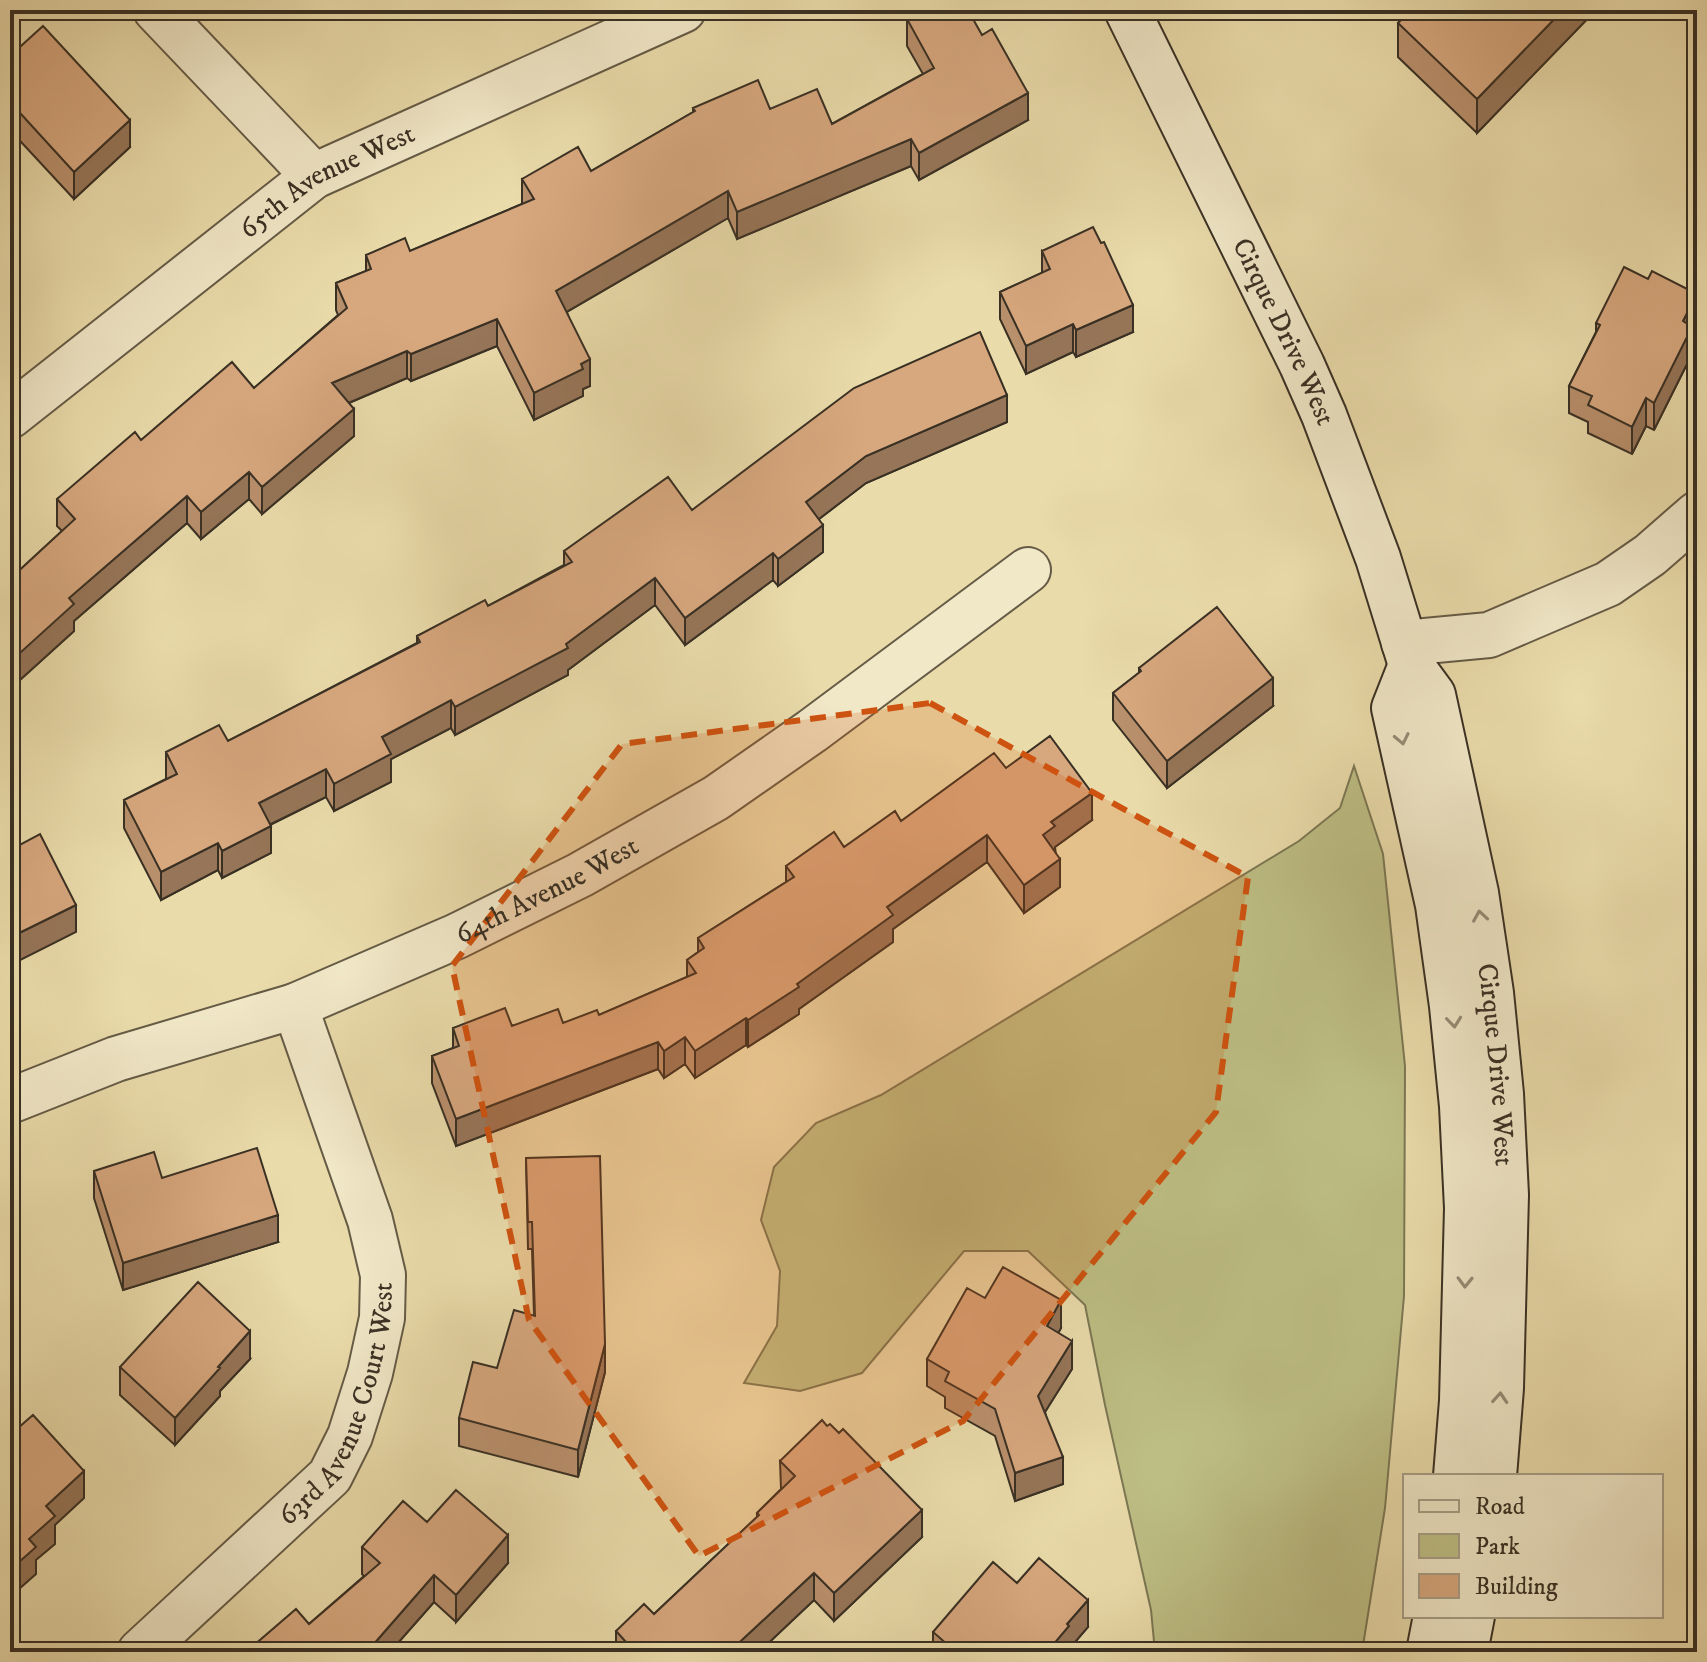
<svg xmlns="http://www.w3.org/2000/svg" width="1707" height="1662" viewBox="0 0 1707 1662" font-family="'IM FELL DW Pica',serif">
  <style>
    .green { fill: #bdbe84; stroke: #7b7754; stroke-width: 2 }
    .lines { fill: none; stroke-linecap: round; stroke-linejoin: round }
    .street-casing { stroke: #655b46; stroke-width: 48 }
    .secondary-casing { stroke: #393024; stroke-width: 48 }
    .street { stroke: #f1e8c8; stroke-width: 44 }
    .secondary { stroke: #f1e8c8; stroke-width: 44 }
    .wall { fill: #b9906c; stroke: #393024; stroke-width: 2 }
    .shaded-wall { fill: #967558; stroke: #393024; stroke-width: 2 }
    .building { fill: #d7a77e; stroke: #393024; stroke-width: 2 }
    .oneway { stroke: #958c76 }
    .marked { fill: #ce5310; fill-opacity: 0.2; stroke: #ce5310; stroke-width: 6; stroke-dasharray: 16 10; stroke-linejoin: round }
    .labels { text-anchor: middle; dominant-baseline: central; stroke-width: 7; stroke-linejoin: round; paint-order: stroke }
    .street-label { font-size: 28px; fill: #393024; stroke: #f1e8c8 }
  </style>
  <rect width="100%" height="100%" fill="#eadbaa"/>
  <filter id="stains"><feTurbulence type="fractalNoise" baseFrequency=".0025" numOctaves="4"/><feColorMatrix values="0 0 0 0 .2 0 0 0 0 .09 0 0 0 0 .02 0 0 0 .5 -.17"/></filter>
  <radialGradient id="worn" r=".72"><stop offset=".6" stop-color="#630" stop-opacity="0"/><stop offset="1" stop-color="#630" stop-opacity=".3"/></radialGradient>
  <path class="green" d="M1354 766 1383 854 1405 1066 1404 1296 1385 1508 1362 1652H1155L1151 1610 1105 1405 1085 1305 1028 1251H964L862 1373 800 1391 744 1383 777 1326 780 1271 761 1220 774 1167 816 1123 881 1095 1299 841 1340 808Z"/>
  <g class="lines">
    <g class="street-casing">
      <g id="street">
        <path d="M156 10 314 176"/>
        <path id="s1" d="M10 416 314 176 683 10"/>
        <path d="M1404 643 1489 635 1608 584 1650 555 1697 514"/>
        <path id="s2" d="M10 1101 116 1059 295 1006 457 936 580 875 716 798 812 731 1028 570"/>
        <path id="s3" d="M140 1652 330 1476 350 1436 370 1373 382 1318 383 1275 370 1220 295 1006"/>
      </g>
    </g>
    <g class="secondary-casing">
      <g id="secondary">
        <path id="s4" d="M1127 10 1302 365 1324 415 1378 558 1411 665 1433 695 1476 893 1491 993 1501 1094 1506 1195 1501 1388 1494 1476"/>
        <path d="M1411 665 1394 708 1438 905 1452 1006 1462 1106 1467 1208 1462 1401 1456 1476"/>
        <path d="M1429 1652 1436 1616"/>
        <path d="M1465 1652 1472 1616"/>
      </g>
    </g>
    <use href="#street" class="street"/>
    <use href="#secondary" class="secondary"/>
  </g>
  <path class="wall" d="M1411 10H1596L1477 133 1398 57V23Z
    M907 19 1028 120 919 180 911 166 737 239 728 218 567 312 590 386 583 389V396L534 420 497 346 411 381 407 378 349 403 354 436 262 514 249 499 201 539 187 523 74 621V631L10 689V579L62 531 57 526V499L141 440 254 388 338 315 336 310V283L366 271V255L410 251 522 204V179L591 171 693 112V108L770 109 832 124 923 74 907 46Z
    M10 56 130 147 74 199 10 130Z
    M1042 251 1133 332 1076 357 1073 352 1026 374 1000 319V292L1042 273Z
    M1648 279 1697 321 1692 330V354L1654 430 1646 426 1632 454 1588 433V422L1569 413V386L1596 332V323Z
    M1007 422 866 483 819 519 823 552 778 586 773 580 685 645 655 605 568 670V675L455 735 451 728 391 759V782L334 811 326 797 270 825 271 853 222 878 218 870 161 900 124 828V800L166 779V752L228 741 417 643V636L488 606 564 565V551L692 510Z
    M1139 668 1273 706 1167 788 1113 720V693L1139 673Z
    M1006 768 1092 820 1055 847 1060 887 1024 913 987 862 893 929V942L799 1009V1014L748 1047 746 1045 695 1078 685 1064 664 1078 658 1069 456 1146 432 1083V1056L453 1048V1028L563 1023 599 1015 687 977V960L698 952V938L786 882V866L844 847 901 821Z
    M526 1158 605 1372 578 1477 459 1446V1418L497 1368 534 1315 532 1249H528Z
    M94 1171 162 1178 278 1242 123 1290 94 1198Z
    M985 1298 1061 1328 1058 1333 1072 1369 1045 1412 1063 1484 1015 1501 995 1436 945 1408V1397L927 1386V1359Z
    M250 1359 220 1391V1396L175 1445 120 1395V1367Z
    M1697 1417V1453L1695 1445V1418Z
    M780 1461 922 1537 834 1621 814 1600 759 1652H616V1631L654 1614 757 1517V1513L781 1489Z
    M427 1522 508 1563 456 1622 434 1602 390 1652H246L309 1624 364 1576 362 1574V1547Z
    M1017 1583 1088 1627 1069 1649V1652H933V1632Z"/>
  <path class="shaded-wall" d="M1563 10H1596L1477 133V99Z
    M1028 93V120L919 180V153Z
    M130 120V147L74 199V172Z
    M911 139V166L737 239V212Z
    M728 191V218L556 318V291Z
    M13 215V242L10 244V217Z
    M1697 294V321L1692 330V354L1654 430V403L1683 321Z
    M1133 305V332L1076 357V330Z
    M497 319V346L411 381V354Z
    M1073 324V352L1026 374V346Z
    M407 351V378L332 410V383Z
    M590 359V386L583 389V396L534 420V393Z
    M1007 395V422L866 483 806 529V502L866 456Z
    M1646 398V426L1632 454V427Z
    M354 409V436L262 514V487Z
    M249 472V499L201 539V512Z
    M187 496V523L74 621V631L10 689V662L69 598Z
    M823 525V552L778 586V559Z
    M773 553V580L685 645V618Z
    M655 578V605L568 670V675L455 735V707L566 644Z
    M1273 678V706L1167 788V761Z
    M451 700V728L391 759V782L334 811V784L382 737Z
    M326 769V797L259 830V803Z
    M1092 793V820L1055 847V854L1043 835 1051 822Z
    M271 826V853L222 878V851Z
    M987 835V862L893 929V942L799 1009V1014L748 1047V1020L797 984 887 907Z
    M218 843V870L161 900V872Z
    M1060 859V887L1024 913V885Z
    M76 905V932L16 962V973L10 977 11 937Z
    M746 1018V1045L695 1078V1051Z
    M685 1037V1064L664 1078V1051Z
    M658 1042V1069L456 1146V1119Z
    M278 1215V1242L123 1290V1263Z
    M1061 1300V1328L1047 1354V1326Z
    M250 1331V1359L220 1391V1396L175 1445V1418L218 1367Z
    M1072 1341V1369L1038 1423V1396Z
    M605 1344V1372L578 1477V1450Z
    M1063 1457V1484L1015 1501V1473Z
    M84 1471V1498L55 1525V1544L36 1560V1574L10 1597V1570L46 1506Z
    M922 1510V1537L834 1621V1593Z
    M508 1535V1563L456 1622V1595Z
    M814 1573V1600L759 1652H729Z
    M434 1575V1602L390 1652H371L372 1646Z
    M1088 1600V1627L1069 1649V1652H1047L1067 1624Z"/>
  <path class="building" d="M924 10H968L982 35 992 29 1028 93 919 153 911 139 737 212 728 191 556 291 590 359 581 364 583 369 534 393 497 319 411 354 407 351 332 383 354 409 262 487 249 472 201 512 187 496 69 598 74 604 10 662V579L75 519 57 499 135 432 141 440 232 362 254 388 347 308 336 283 371 269 366 255 405 238 410 251 534 199 522 179 578 147 591 171 695 111 693 108 758 80 770 109 817 89 832 124 934 68 907 19Z
    M1411 10H1563L1477 99 1398 23Z
    M43 26 130 120 74 172 10 102V56Z
    M1093 227 1101 243 1104 242 1133 305 1076 330 1073 324 1026 346 1000 292 1050 269 1042 251Z
    M1624 267 1648 279 1652 271 1697 294 1683 321 1692 327 1654 403 1646 398 1632 427 1588 405 1592 396 1569 386 1600 325 1596 323Z
    M980 332 1007 395 866 456 806 502 823 525 778 559 773 553 685 618 655 578 566 644 568 648 455 707 451 700 382 737 391 754 334 784 326 769 259 803 271 826 222 851 218 843 161 872 124 800 177 774 166 752 219 725 228 741 420 642 417 636 485 600 488 606 572 562 564 551 668 477 692 510 854 388Z
    M1217 607 1273 678 1167 761 1113 693 1141 671 1139 668Z
    M1050 736 1092 793 1051 822 1055 826 1043 835 1060 859 1024 885 987 835 887 907 893 915 797 984 799 987 748 1020 746 1018 695 1051 685 1037 664 1051 658 1042 456 1119 432 1056 459 1046 453 1028 505 1008 512 1026 558 1009 563 1023 597 1010 599 1015 696 973 687 960 704 948 698 938 794 877 786 866 834 832 844 847 895 811 901 821 994 753 1006 768Z
    M40 834 76 905 11 937 16 946 10 949V850Z
    M257 1148 278 1215 123 1263 94 1171 154 1152 162 1178Z
    M600 1156 605 1344 578 1450 459 1418 473 1362 497 1368 514 1310 535 1316 532 1222H528L526 1158Z
    M1003 1267 1061 1300 1047 1326 1072 1341 1038 1396 1063 1457 1015 1473 995 1409 945 1381 949 1372 927 1359 967 1288 985 1298Z
    M198 1282 250 1331 218 1367 220 1368 175 1418 120 1367Z
    M33 1415 84 1471 46 1506 55 1516 29 1539 36 1547 10 1570V1435Z
    M822 1420 827 1426 830 1424 839 1433 843 1429 922 1510 834 1593 814 1573 729 1652H635L616 1631 644 1604 654 1614 759 1515 757 1513 795 1476 780 1461Z
    M456 1490 508 1535 456 1595 434 1575 372 1646 375 1649 371 1652H246L296 1609 309 1624 380 1563 362 1547 403 1501 427 1522Z
    M1039 1558 1088 1600 1067 1624 1069 1626 1047 1652H956L933 1632 993 1562 1017 1583Z"/>
  <defs><path id="oneway-chevron" d="M-2-3.5L2.5 0L-2 3.5" fill="none" stroke-width="1.6" stroke-linecap="round" stroke-linejoin="round" transform="scale(2)"/></defs>
  <g class="oneway">
    <use href="#oneway-chevron" transform="translate(1402 739) rotate(78)"/>
    <use href="#oneway-chevron" transform="translate(1480 916) rotate(-99)"/>
    <use href="#oneway-chevron" transform="translate(1454 1022) rotate(84)"/>
    <use href="#oneway-chevron" transform="translate(1465 1282) rotate(91)"/>
    <use href="#oneway-chevron" transform="translate(1500 1398) rotate(-86)"/>
  </g>
  <path class="marked" d="M930 703 1248 877 1216 1112 963 1421 699 1556 529 1320 452 966 622 744Z"/>
  <g class="labels">
    <g class="street-label">
      <text stroke="none"><textPath href="#s1" startOffset="396">65th Avenue West</textPath></text>
      <text stroke="none"><textPath href="#s4" startOffset="358">Cirque Drive West</textPath></text>
      <text stroke="none"><textPath href="#s2" startOffset="578">64th Avenue West</textPath></text>
      <text stroke="none"><textPath href="#s4" startOffset="1128">Cirque Drive West</textPath></text>
      <text stroke="none"><textPath href="#s3" startOffset="328">63rd Avenue Court West</textPath></text>
    </g>
  </g>
  <rect width="1707" height="1662" fill="none" stroke="#eadbaa" stroke-width="40"/>
  <rect x="12" y="12" width="1683" height="1638" fill="none" stroke="#393024" stroke-width="4"/>
  <rect x="20" y="20" width="1667" height="1622" fill="none" stroke="#393024" stroke-width="2"/>
  <rect x="1403" y="1474" width="260" height="144" fill="#f1e8c8" stroke="#a79e86" stroke-width="2"/>
  <rect x="1419" y="1500" width="40" height="12" fill="#f1e8c8" stroke="#a79e86" stroke-width="2"/>
  <text x="1475" y="1514" font-size="24" fill="#393024">Road</text>
  <rect x="1419" y="1534" width="40" height="24" fill="#bdbe84" stroke="#a79e86" stroke-width="2"/>
  <text x="1475" y="1554" font-size="24" fill="#393024">Park</text>
  <rect x="1419" y="1574" width="40" height="24" fill="#d7a77e" stroke="#a79e86" stroke-width="2"/>
  <text x="1475" y="1594" font-size="24" fill="#393024">Building</text>
  <rect width="100%" height="100%" filter="url(#stains)"/>
  <rect width="100%" height="100%" fill="url(#worn)"/>
</svg>
